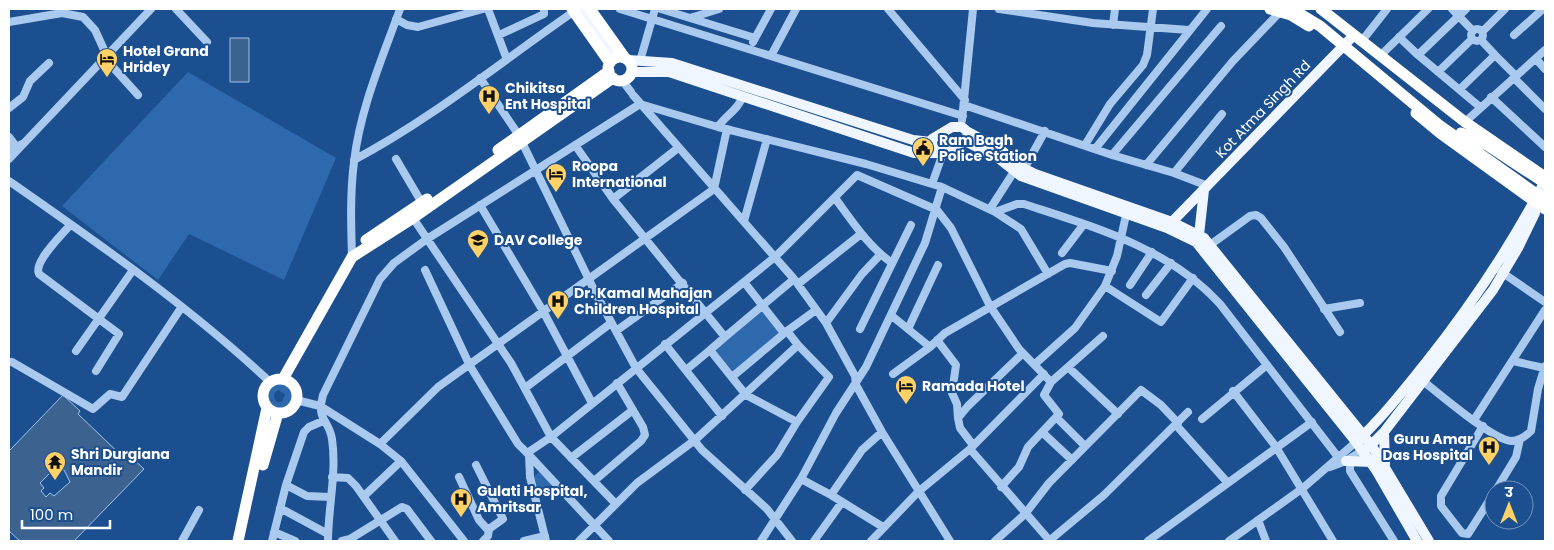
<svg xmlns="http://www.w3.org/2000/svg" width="1554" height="550" viewBox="0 0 1554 550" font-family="Poppins,'Noto Sans Devanagari',sans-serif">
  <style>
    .green { fill: #2e69ad; fill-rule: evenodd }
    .water { fill: #3c6290; stroke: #9cc4f0; fill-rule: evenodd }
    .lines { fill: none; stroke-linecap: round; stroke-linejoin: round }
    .minor { stroke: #a9c9ee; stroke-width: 8 }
    .major { stroke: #f0f6ff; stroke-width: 10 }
    .highway { stroke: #fff; stroke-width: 11 }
    .highway-bridge { stroke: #fff; stroke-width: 11 }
    .labels { text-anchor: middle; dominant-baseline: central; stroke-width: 4; stroke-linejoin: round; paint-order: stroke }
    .poi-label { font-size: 14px; font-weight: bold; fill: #fff; stroke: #1b4f8f; text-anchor: start }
    .street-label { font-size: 14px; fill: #fff; stroke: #1b4f8f }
  </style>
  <rect width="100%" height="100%" fill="#1b4f8f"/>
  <path class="green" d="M188 72 336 158 284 280 189 234 158 280 62 206Z
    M762 309 782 333 734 373 714 349Z
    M281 383 288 386 293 395 289 405 281 409 271 405 267 396 271 387ZM278 390 285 394 282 402H277L274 398V394Z
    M540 471 552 485 538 497 533 477Z"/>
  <path class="water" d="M230 38H249V82H230Z
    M63 395 80 411 78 414 124 458 128 454 144 469 74 541H20L9 531V451ZM55 468 64 470 70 482 54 496 50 493 46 497 41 491 44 488 40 483Z"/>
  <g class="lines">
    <path class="minor" d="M176 9 207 42
      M488 9 506 57
      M620 9 963 116
      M661 9 690 18 719 9
      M888 9 965 100
      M999 9 1093 23 1189 30
      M1452 9 1473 31
      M690 18 755 38
      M396 19 407 25 418 27 483 9
      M9 22 62 13 83 17 95 30 111 65 138 95
      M1113 25 1115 9
      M1471 35a6 6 0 1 1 12 0a6 6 0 1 1-12 0Z
      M1483 31 1505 9
      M499 35 544 14V9
      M1514 35 1543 9
      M1399 37 1418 55 1480 107
      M753 42 771 9
      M1361 42 1387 9
      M772 54 796 9
      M1418 55 1466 9
      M1495 55 1516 76
      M1380 56 1428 9
      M1536 59 1545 69
      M640 61 655 9
      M1438 72 1472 39
      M480 78 518 134 597 296 636 368 702 450 767 509 792 541
      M1514 78 1545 109
      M622 80 631 92
      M1460 89 1495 55 1481 40
      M633 95 794 279 826 323 855 376 856 385 882 432 950 541
      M1491 97 1545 147
      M964 105 1112 155 1174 173 1208 186
      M9 108 23 97 30 81 49 63
      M962 120 973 9
      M1465 122 1545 50
      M718 127C726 115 738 110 743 96
      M9 137 15 145
      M575 145 613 199 725 337 710 350 746 395 797 422 829 377 798 345
      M1085 145 1110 104 1143 65 1147 55 1153 9
      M1095 149 1207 9
      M9 151 22 144
      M1112 155 1221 26
      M9 159 151 9
      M396 159 422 203
      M354 160C433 118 502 61 576 10
      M1146 165 1233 61 1280 12
      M1024 169 1045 131
      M1174 173 1222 114
      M9 181C98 243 190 307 270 382
      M932 184 943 153
      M942 187 995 212 1021 229 1048 274
      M835 198C852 221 868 246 892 263
      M613 199 678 148
      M480 205 543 311 592 403
      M990 209 1017 167
      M995 212 1017 204H1024C1094 227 1169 248 1220 304L1338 457
      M413 218 511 363 551 437 615 503
      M744 221 767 139
      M70 225C62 235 33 262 39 274L119 334 96 371
      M1210 245 1250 216 1256 215 1261 218 1284 247 1340 332
      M1062 253 1084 224
      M352 257C351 225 350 193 354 162 360 109 382 59 400 9
      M425 270 470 366 518 444 529 455 530 477 546 541
      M1500 271 1545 302
      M744 282 784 333
      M798 284 861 234
      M1130 285 1152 252
      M1105 286 1161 322 1193 278
      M1146 295 1171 263
      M1324 309 1360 303
      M892 316 930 347
      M826 323 862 274 880 255
      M860 329 911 225
      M908 329 938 265
      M616 331 683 283
      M725 337 794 279
      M937 340 956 365 952 393 957 404 958 418
      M665 344 722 416
      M76 351 133 270
      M1513 361 1544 368
      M12 362 93 409 110 394 122 397 181 308
      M1035 364 1075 328 1105 286 1117 256 1126 215
      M1068 367 1118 414
      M686 370 710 350
      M893 374 930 347 945 333 1065 264 1070 263 1112 271
      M732 377 787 331
      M1424 382C1440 394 1493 440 1511 441 1519 441 1526 436 1531 431L1538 389 1545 366
      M525 388 611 323
      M1233 391 1276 447 1333 541
      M296 400 320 406 380 444 401 461 464 541
      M1056 417 1085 446
      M1202 419 1267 365
      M1474 420 1545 310
      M1176 425 1227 482
      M1483 426 1441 496V506L1462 533 1468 534 1494 493
      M1043 433 1072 460
      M380 444 438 387 714 189 727 129
      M973 445 960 428 958 418 968 406 1023 353
      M970 449 1050 541
      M571 458 633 410
      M1350 462V471L1394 541
      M476 465 503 519 489 529 488 536 483 541
      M1330 467 1346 461 1362 451
      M332 477 348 478 356 486 395 541
      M459 477 479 520 488 530
      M801 479 831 495 862 450 882 432
      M594 481 641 441 645 435 643 427 617 383
      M286 485 307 496 330 497
      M1001 487 1019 467 1028 447 1059 414 1044 395 1051 382 1103 336
      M745 490 777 455 797 422
      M1496 490 1516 457 1520 439
      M831 495 883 527
      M364 496 401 461
      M280 508 328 534
      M1258 520 1266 541
      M274 532 295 541
      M182 541 199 510
      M272 541 286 485 304 432 309 427 323 421
      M328 541C328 508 337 472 332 439 329 419 316 421 323 395L380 279 394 263 427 239 640 104 718 127 866 164 942 187 925 243 866 367 836 413 801 479 761 541
      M342 541 350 539 402 507 407 509 431 541
      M524 541 545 536
      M579 541 637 483 695 440 798 345 787 331 816 310
      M609 541 529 455 530 451 551 437 775 257 857 175 937 210 951 228 990 306 1019 349 1051 382
      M814 541 842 502
      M871 541 918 492 970 449 1044 374
      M995 541 1025 514 1049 483 1141 390 1161 405 1178 423
      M1049 541 1104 495 1188 412
      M1148 541 1312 422
      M1229 541 1303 488 1356 442"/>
    <path class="major" d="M579 9 614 59
      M628 60 672 63 913 140 931 142
      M632 72H669L914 153H938
      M952 127H962L968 132 967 138C958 148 931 163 932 139Z
      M968 132 1001 150 1021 167 1035 174 1172 222 1204 238 1372 446 1429 541
      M965 141 997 157 1021 176 1167 228 1196 242 1356 442
      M1169 225 1354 35
      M1199 235 1204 190
      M1384 432 1385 465
      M1368 448 1384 432 1493 290 1518 248 1535 213
      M1346 461 1371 462
      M1417 541 1376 470 1356 442C1381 419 1402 392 1424 365 1471 306 1510 248 1545 181"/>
    <path class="highway" d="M572 9 610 63
      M590 9 625 58
      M1270 9 1291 15 1309 26
      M1321 9 1465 122 1545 177
      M608 69a12 12 0 1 1 24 0a12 12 0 1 1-24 0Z
      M1416 113 1440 133 1545 209
      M498 150 609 71
      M366 240 427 199
      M263 396a17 17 0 1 1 34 0a17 17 0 1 1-34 0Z
      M283 379 352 257 413 218 613 78
      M263 465 278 413
      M238 541 267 408"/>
    <path class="highway-bridge" d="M1292 9 1320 26 1439 125 1545 200
      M1461 133 1487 145 1545 183"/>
  </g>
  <defs>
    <g id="hotel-pin" transform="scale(1.125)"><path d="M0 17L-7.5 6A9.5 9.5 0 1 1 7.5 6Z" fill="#ffd166" stroke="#1b4f8f"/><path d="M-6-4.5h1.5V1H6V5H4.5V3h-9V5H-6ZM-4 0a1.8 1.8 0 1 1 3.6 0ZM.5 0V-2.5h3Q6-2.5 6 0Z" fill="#111"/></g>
    <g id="hospital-pin" transform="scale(1.125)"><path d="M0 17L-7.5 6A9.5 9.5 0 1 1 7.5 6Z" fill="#ffd166" stroke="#1b4f8f"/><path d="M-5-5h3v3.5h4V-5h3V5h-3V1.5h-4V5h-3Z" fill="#111"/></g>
    <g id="civic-pin" transform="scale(1.125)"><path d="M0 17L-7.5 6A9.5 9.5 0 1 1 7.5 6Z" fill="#ffd166" stroke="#1b4f8f"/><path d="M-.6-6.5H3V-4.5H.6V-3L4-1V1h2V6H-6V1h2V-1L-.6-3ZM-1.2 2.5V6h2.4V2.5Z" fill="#111"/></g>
    <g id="university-pin" transform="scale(1.125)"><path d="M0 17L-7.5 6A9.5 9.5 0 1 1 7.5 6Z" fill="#ffd166" stroke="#1b4f8f"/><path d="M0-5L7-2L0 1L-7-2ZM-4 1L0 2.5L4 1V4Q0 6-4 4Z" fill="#111"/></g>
    <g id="temple-pin" transform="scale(1.125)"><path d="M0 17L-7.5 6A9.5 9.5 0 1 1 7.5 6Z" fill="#ffd166" stroke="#1b4f8f"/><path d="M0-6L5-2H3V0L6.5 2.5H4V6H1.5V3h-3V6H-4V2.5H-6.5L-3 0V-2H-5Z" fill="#111"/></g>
  </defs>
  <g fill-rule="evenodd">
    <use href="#hotel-pin" x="107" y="59"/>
    <use href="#hospital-pin" x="489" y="96"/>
    <use href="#civic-pin" x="923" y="148"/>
    <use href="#hotel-pin" x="556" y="174"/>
    <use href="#university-pin" x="478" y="240"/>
    <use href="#hospital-pin" x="558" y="301"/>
    <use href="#hotel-pin" x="906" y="386"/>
    <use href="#hospital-pin" x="1489" y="447"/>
    <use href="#temple-pin" x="55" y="462"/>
    <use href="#hospital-pin" x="461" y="499"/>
  </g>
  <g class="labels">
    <g class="poi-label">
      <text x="123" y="51">Hotel Grand<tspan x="123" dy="16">Hridey</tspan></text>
      <text x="505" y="88">Chikitsa<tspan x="505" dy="16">Ent Hospital</tspan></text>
      <text x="939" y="140">Ram Bagh<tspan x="939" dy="16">Police Station</tspan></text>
      <text x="572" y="166">Roopa<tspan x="572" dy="16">International</tspan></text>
      <text x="494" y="240">DAV College</text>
      <text x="574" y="293">Dr. Kamal Mahajan<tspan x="574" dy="16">Children Hospital</tspan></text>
      <text x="922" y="386">Ramada Hotel</text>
      <text x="1473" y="439" text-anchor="end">Guru Amar<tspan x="1473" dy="16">Das Hospital</tspan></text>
      <text x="71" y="454">Shri Durgiana<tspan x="71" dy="16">Mandir</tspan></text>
      <text x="477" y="491">Gulati Hospital,<tspan x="477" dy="16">Amritsar</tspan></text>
    </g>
    <g class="street-label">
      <text transform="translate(1263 109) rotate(-46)">Kot Atma Singh Rd</text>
    </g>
  </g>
  <rect width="1554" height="550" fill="none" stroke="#ffffff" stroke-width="20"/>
  <g transform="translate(1509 505)"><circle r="24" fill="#1b4f8f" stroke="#7695bc"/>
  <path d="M0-4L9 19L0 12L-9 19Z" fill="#ffd166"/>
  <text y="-8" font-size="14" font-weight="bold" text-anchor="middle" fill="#ffffff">उ</text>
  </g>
  <path d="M22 520v8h88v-8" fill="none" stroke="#ffffff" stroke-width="2.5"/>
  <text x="30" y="520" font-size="15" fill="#ffffff" stroke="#1b4f8f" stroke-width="4" paint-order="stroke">100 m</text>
</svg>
